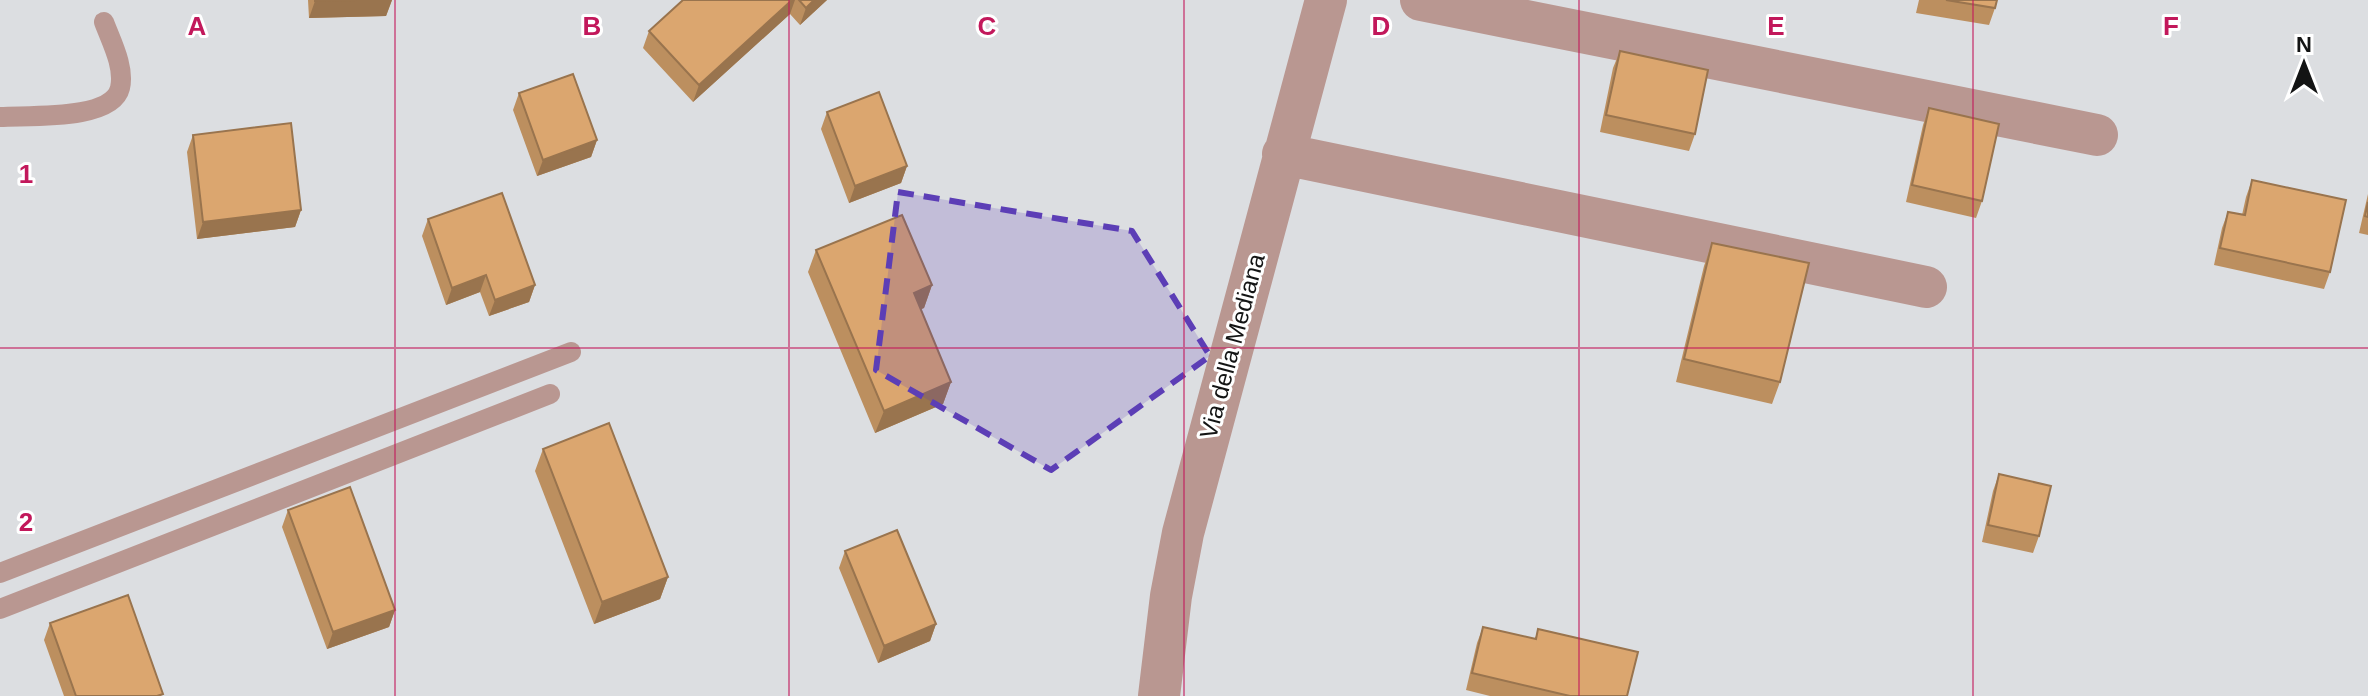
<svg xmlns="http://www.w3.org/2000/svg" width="2368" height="696" viewBox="0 0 2368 696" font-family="Arial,sans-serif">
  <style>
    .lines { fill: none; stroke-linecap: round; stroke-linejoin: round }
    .lane { stroke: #b99791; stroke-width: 20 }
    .street { stroke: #b99791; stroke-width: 42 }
    .wall { fill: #bc8f5f }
    .shaded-wall { fill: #99744e }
    .building { fill: #dba66f; stroke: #99744e; stroke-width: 2 }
    .marked { fill: #5c3eb6; fill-opacity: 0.2; stroke: #5c3eb6; stroke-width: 6; stroke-dasharray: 16 10; stroke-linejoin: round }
    .grid { fill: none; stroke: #c2185b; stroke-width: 2; stroke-opacity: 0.55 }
    .labels { text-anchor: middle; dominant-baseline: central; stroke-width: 6; stroke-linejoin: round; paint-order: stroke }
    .street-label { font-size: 24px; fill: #131414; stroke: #fff }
    .grid-label { font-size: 26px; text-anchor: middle; font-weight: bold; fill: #c2185b; stroke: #fff; stroke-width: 6; stroke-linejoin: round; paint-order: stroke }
  </style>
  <rect width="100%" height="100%" fill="#dcdee1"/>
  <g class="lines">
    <path class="lane" d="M0 117C28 115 112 121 120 88 125 67 111 41 104 22
      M0 573 571 352
      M0 609 550 394"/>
    <path class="street" d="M1421 0 2097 135
      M1283 154 1926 287
      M1159 696 1171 596 1183 533 1326 0"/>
  </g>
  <path class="wall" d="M308 0H392L386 16 309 18Z
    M683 0H827L800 25 790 14 693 102 643 48 649 31Z
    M1919 0H1997L1995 8 1989 25 1916 13Z
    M1620 51 1695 134 1689 151 1600 132 1613 68Z
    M519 93 597 140 591 157 537 176 513 110Z
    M1929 108 1982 201 1976 218 1906 202 1923 125Z
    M827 112 907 166 901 183 849 203 821 129Z
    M193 135 301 210 295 227 197 239 187 152Z
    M2252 180 2330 272 2324 289 2214 265 2222 228 2228 212 2242 215 2246 197Z
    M2368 194V235L2359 233Z
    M428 219 535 285 529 302 489 316 480 292 446 305 422 236Z
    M1712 243 1780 382 1772 404 1676 382 1704 266Z
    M816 250 932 285 924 308 920 309 951 382 943 404 875 433 808 272Z
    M543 449 668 577 660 599 594 624 535 471Z
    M1999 474 2039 536 2033 553 1982 542 1993 491Z
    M288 510 395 610 389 627 327 649 282 527Z
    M845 551 936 624 930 641 878 663 839 568Z
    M50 623 162 696H64L44 640Z
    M1483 627 1535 639 1538 629 1627 696H1490L1466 690 1477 643Z"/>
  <path class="shaded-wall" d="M356 0H392L386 16 309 18 315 1Z
    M792 0H795L790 14 693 102 699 85Z
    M814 0H827L800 25 806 8Z
    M597 140 591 157 537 176 543 160Z
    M907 166 901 183 849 203 855 186Z
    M301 210 295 227 197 239 203 222Z
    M486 275 480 292 446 305 452 288Z
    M535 285 529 302 489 316 495 300Z
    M932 285 924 308 906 316 914 293Z
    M951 382 943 404 875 433 884 411Z
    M668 577 660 599 594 624 602 602Z
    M395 610 389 627 327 649 333 632Z
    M936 624 930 641 878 663 884 646Z"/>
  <path class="building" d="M315 0H356L315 1Z
    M683 0H792L699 85 649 31Z
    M799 0H814L806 8Z
    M1946 0H1997L1995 8Z
    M1620 51 1708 70 1695 134 1606 115Z
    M573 74 597 140 543 160 519 93Z
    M879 92 907 166 855 186 827 112Z
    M1929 108 1999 124 1982 201 1912 185Z
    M291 123 301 210 203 222 193 135Z
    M2252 180 2346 200 2330 272 2220 248 2228 212 2245 215Z
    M502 193 535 285 495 300 486 275 452 288 428 219Z
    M2368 202V217L2365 216Z
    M902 215 932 285 914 293 951 382 884 411 816 250Z
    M1712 243 1809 263 1780 382 1684 359Z
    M609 423 668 577 602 602 543 449Z
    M1999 474 2051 486 2039 536 1988 525Z
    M350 487 395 610 333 632 288 510Z
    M897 530 936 624 884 646 845 551Z
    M128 595 163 694 157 696H76L50 623Z
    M1483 627 1536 639 1538 629 1638 652 1627 696H1570L1472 673Z"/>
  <path class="marked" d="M898 192 1132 231 1210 356 1051 470 876 370Z"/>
  <path class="grid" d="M395 0V696M789 0V696M1184 0V696M1579 0V696M1973 0V696M0 348H2368"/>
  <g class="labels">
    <g class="street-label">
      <text transform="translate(1232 346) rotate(-75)">Via della Mediana</text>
    </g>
  </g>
  <g class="grid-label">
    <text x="197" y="35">A</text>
    <text x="592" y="35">B</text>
    <text x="987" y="35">C</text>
    <text x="1381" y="35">D</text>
    <text x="1776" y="35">E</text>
    <text x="2171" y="35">F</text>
    <text x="26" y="183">1</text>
    <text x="26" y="531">2</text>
  </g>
  <g transform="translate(2304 64)" stroke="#ffffff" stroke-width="6" paint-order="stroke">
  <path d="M0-6L14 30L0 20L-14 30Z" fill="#131414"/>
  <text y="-12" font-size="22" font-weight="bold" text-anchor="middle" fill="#131414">N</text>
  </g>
</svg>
